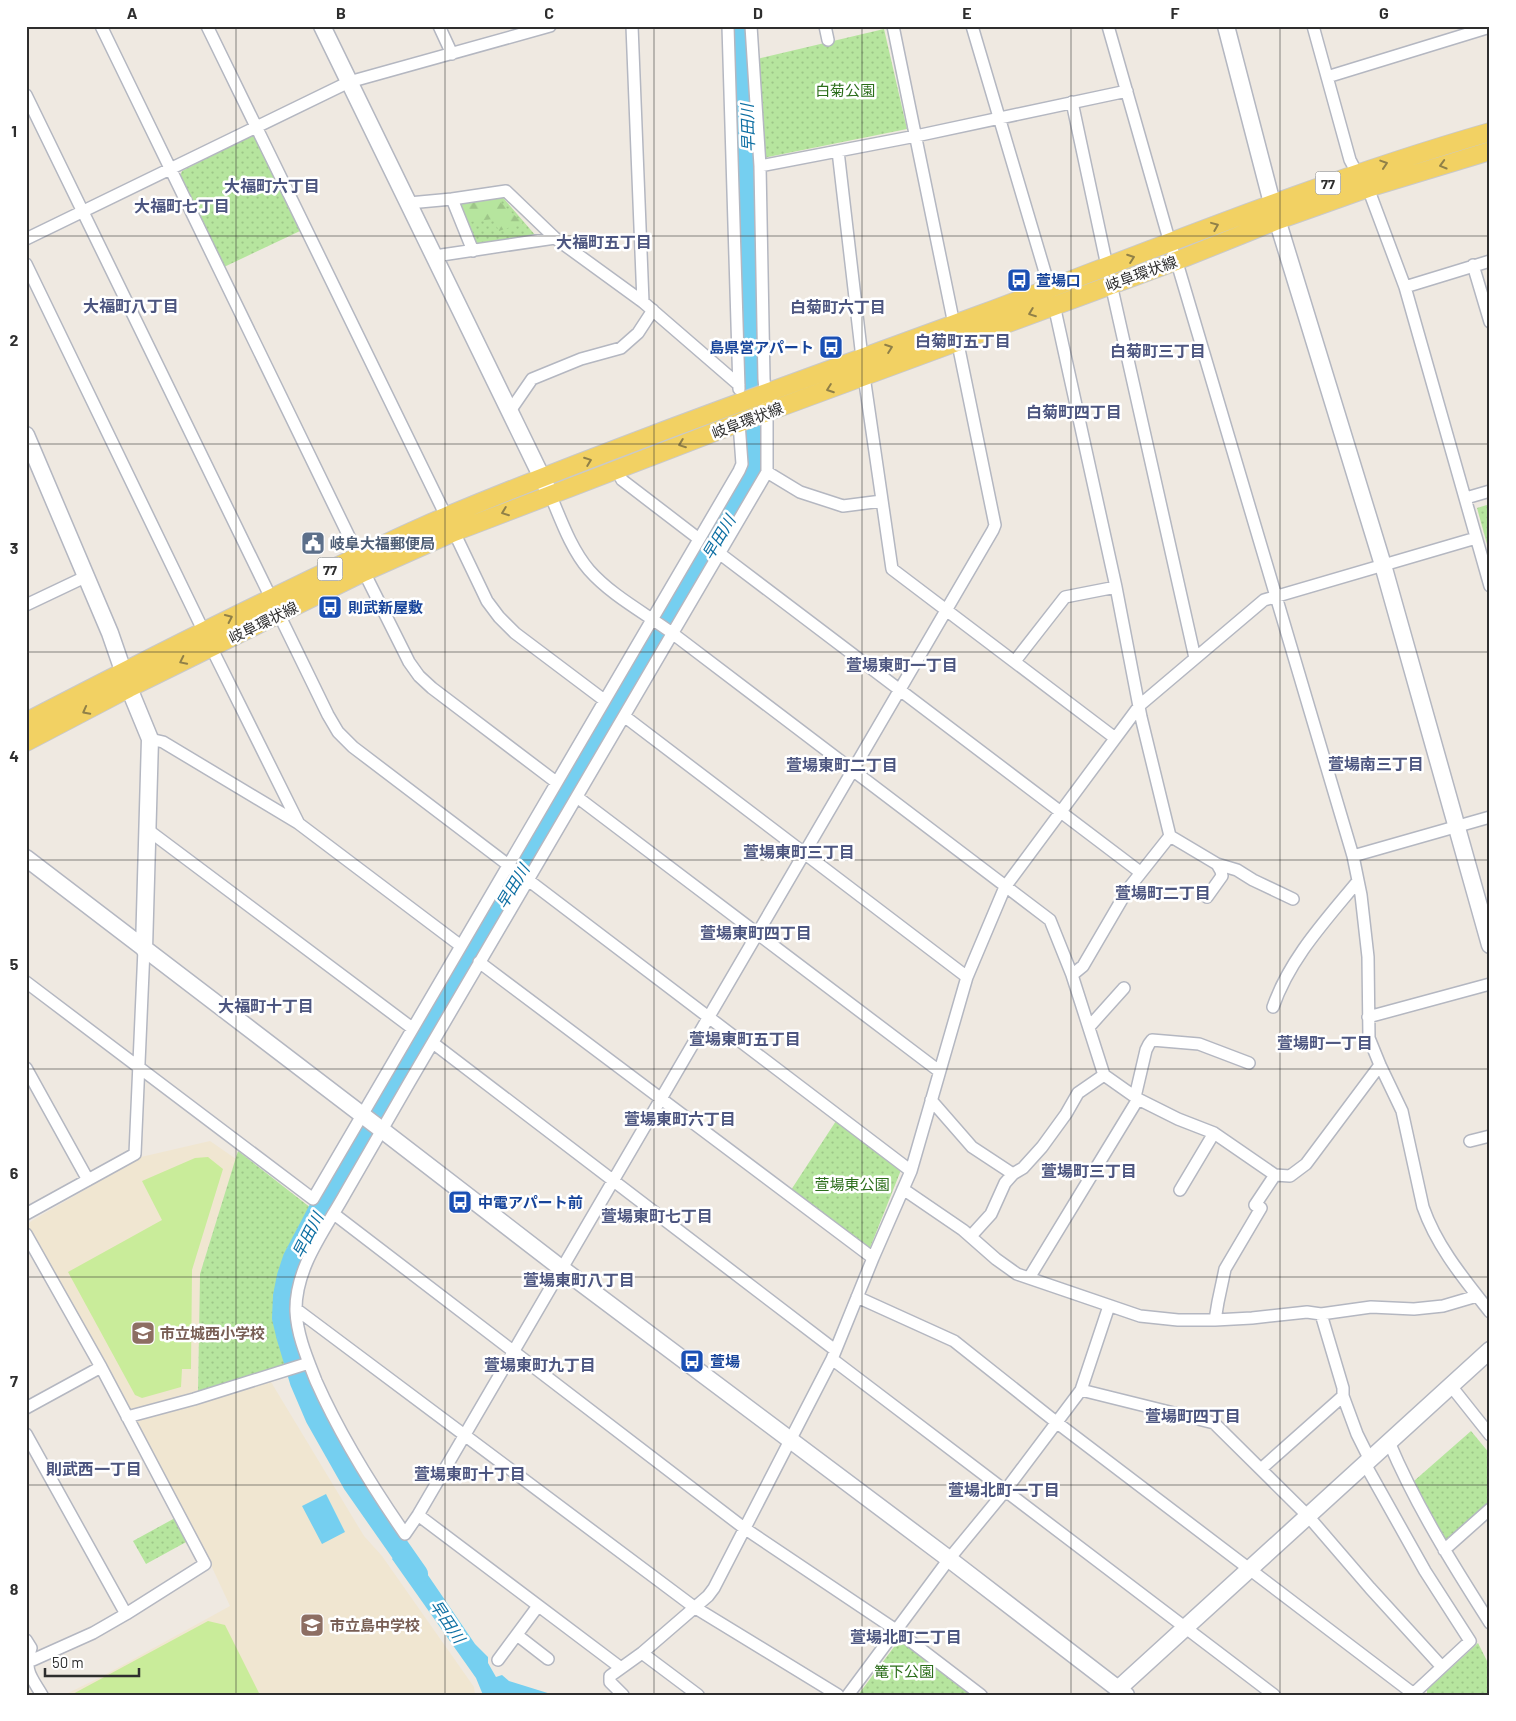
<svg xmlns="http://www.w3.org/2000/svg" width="1516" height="1721" viewBox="0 0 1516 1721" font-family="Barlow,'Noto Sans JP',sans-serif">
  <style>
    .education { fill: #f0e6d1 }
    .grass { fill: url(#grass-dots) }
    .forest { fill: url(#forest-firs) }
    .pitch { fill: #c9ec9a }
    .water { fill: #75cff0 }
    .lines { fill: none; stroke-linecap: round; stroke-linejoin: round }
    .river { stroke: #75cff0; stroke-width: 22 }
    .street-casing { stroke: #b4b7c1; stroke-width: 14 }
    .secondary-casing { stroke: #b4b7c1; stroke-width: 19 }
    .primary-casing { stroke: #c9c9c9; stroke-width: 20 }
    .street { stroke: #fff; stroke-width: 11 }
    .secondary { stroke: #fff; stroke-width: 16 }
    .primary { stroke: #f2d163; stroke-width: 18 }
    .oneway { stroke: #908048 }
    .grid { fill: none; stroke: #2e2e2e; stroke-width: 1; stroke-opacity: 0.55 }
    .labels { text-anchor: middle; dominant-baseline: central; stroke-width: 5; stroke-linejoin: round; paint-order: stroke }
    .shield { fill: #fff; stroke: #6d6d6d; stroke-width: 1 }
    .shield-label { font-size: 14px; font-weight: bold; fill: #2e2e2e }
    .park-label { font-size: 15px; fill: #2c6e1b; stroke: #fff }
    .street-label { font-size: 15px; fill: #2e2e2e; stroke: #fff }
    .transit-label { font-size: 15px; font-weight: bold; fill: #164399; stroke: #fff; text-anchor: start }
    .service-label { font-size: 15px; font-weight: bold; fill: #4e5e75; stroke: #fff; text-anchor: start }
    .education-label { font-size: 15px; font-weight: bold; fill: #785e54; stroke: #fff; text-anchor: start }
    .water-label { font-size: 16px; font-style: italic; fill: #0d6fa3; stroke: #fff }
    .neighbourhood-label { font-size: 16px; font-weight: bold; fill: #4d5680; stroke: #fff }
    .neatline { fill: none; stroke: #2e2e2e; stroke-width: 2 }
    .grid-label { font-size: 16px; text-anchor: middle; font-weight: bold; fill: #2e2e2e }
  </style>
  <defs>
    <pattern id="grass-dots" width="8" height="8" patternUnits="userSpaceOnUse" patternTransform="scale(1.25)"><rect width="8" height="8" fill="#b6e59e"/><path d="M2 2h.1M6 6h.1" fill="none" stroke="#9dc588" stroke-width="1.8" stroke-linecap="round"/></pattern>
    <pattern id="forest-firs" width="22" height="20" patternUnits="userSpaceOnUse" patternTransform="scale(1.25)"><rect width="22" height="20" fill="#b6e59e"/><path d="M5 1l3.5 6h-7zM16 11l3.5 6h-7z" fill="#9dc588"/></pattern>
  </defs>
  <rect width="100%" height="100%" fill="#efe9e1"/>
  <path class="education" d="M210 1141 236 1159 200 1274 198 1392 136 1410 128 1408 26 1225 33 1220 141 1157Z
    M271 1382 364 1536 382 1556 474 1687 475 1695H64L101 1677 230 1606 210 1563 136 1423 139 1418Z"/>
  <path class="grass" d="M884 29 907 129 763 158 757 59Z
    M251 136 257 138 300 231 224 267 180 176 182 171Z
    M499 193 536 236 472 250 449 199Z
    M1490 504V555L1477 508Z
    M836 1121 901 1170 870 1248 791 1190Z
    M238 1151 311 1208 287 1249 280 1267 275 1319 279 1341 286 1365 198 1392 200 1274Z
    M1471 1431 1490 1454V1507L1447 1544 1414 1481Z
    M175 1518 188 1541 146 1564 133 1541Z
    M901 1641 972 1695H858L897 1643Z
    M1478 1643 1490 1667V1695L1427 1694V1690Z"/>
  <path class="forest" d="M451 200H498L523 223 499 231 493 219 459 223Z"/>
  <path class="pitch" d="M208 1157 223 1169 192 1270 191 1369H182L181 1387 142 1398 135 1395 68 1272 162 1220 142 1181 195 1158Z
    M208 1621 225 1625 260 1695H71Z"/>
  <path class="water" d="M326 1494 345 1532 322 1544 302 1506Z
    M406 1543 475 1644 488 1657V1663L496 1677 502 1675 509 1681 554 1695H483L476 1678 392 1559Z"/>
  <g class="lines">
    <path class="river" d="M417 1574 354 1484 316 1417 301 1382 287 1335 283 1318 284 1296 288 1276 294 1258 324 1201 390 1094 758 470 753 357 744 26"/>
    <g class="street-casing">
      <path id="street" d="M101 26 358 555
        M207 26 446 516
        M439 26 452 54
        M632 26 643 302 739 385
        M728 26 739 389
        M751 26 760 166 764 379 767 412V472C647 676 527 879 409 1083 388 1120 366 1157 345 1194 325 1230 295 1268 296 1311 297 1335 307 1358 316 1381 340 1435 371 1485 405 1534L418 1515 993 530 995 525 893 26
        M825 26 828 40
        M972 26 1050 289
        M1108 26 1170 243 1178 266 1353 856 1361 895 1368 957 1369 1038 1380 1065 1402 1111 1423 1207C1437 1247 1464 1279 1490 1312
        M1313 26 1350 160 1357 173
        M1327 77 1490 27
        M26 95 328 715 338 732 353 747 911 1171
        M1072 102 1107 266
        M838 151 862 358
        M760 166 916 136 1127 91
        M1368 188 1405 287 1490 586
        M452 199 506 191 555 238
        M409 203 452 199 473 251
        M26 239 349 82 550 26
        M435 256 555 238 643 302
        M26 264 203 630
        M1473 265 1490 322
        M1111 284 1195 658
        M1405 287 1490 261
        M1054 305 1116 587 1141 717 1170 836 1128 889 1083 966 1072 975
        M864 376 892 569 1115 738
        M510 411 532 379 581 359 621 348 638 333 653 310
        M616 469 622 480 699 539
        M767 472 800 492 843 506 882 501
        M550 494C561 520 571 549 589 570 612 596 645 613 672 633L1050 920 1072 975 1104 1075 1138 1099 1178 1119 1214 1133 1275 1175 1290 1176 1306 1164 1380 1065
        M1466 498 1490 491
        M454 532 487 601 499 617 515 633 604 700
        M719 553 1140 872
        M364 572 409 662 419 676 432 688 556 782
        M26 605 85 577
        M211 647 298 822
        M1015 661 1065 597 1116 587
        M624 716 967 977
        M150 739 163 742 298 823 461 946
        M577 797 939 1071
        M148 830 412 1028
        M1170 836 1217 864 1237 870 1253 880 1293 899
        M1353 856 1490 817
        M1207 897 1222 876 1221 871 1217 864
        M479 962 873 1258
        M26 982 313 1199 739 471 742 464 739 423
        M1273 1007C1290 958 1326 920 1358 881
        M1368 1017 1490 984
        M1089 1027 1124 988
        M433 1043 835 1350
        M26 1068 88 1180
        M1135 1097 1146 1050 1149 1044 1152 1040 1199 1044 1249 1063
        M931 1100 972 1147 1013 1174
        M1470 1141 1490 1136
        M903 1189 963 1230 996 1259 1017 1274 1140 1316 1178 1320H1215L1252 1318 1307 1312 1321 1314 1371 1307 1414 1309 1443 1306 1477 1296
        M1180 1190 1214 1133
        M26 1214 135 1154 144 949
        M334 1214 744 1528 896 1630 981 1695
        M26 1234 101 1367 205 1564 126 1614 93 1633 26 1663
        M971 1236 991 1214 1005 1183 1013 1174 1023 1168 1042 1147 1066 1114 1078 1093 1104 1075
        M1029 1278 1138 1099
        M857 1297 954 1341 1056 1422 1415 1695
        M296 1309 694 1607 838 1695
        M1321 1314 1343 1388V1396
        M1215 1320 1218 1302 1225 1269 1261 1208 1255 1205 1275 1175
        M832 1359 1274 1695
        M1451 1386 1490 1435
        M1081 1390 1214 1423 1308 1516 1370 1588 1442 1667
        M26 1408 101 1367
        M127 1417 194 1399 309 1363
        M26 1434 126 1614
        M1389 1442C1416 1506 1453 1565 1490 1623
        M1365 1464 1425 1571 1470 1641 1412 1695
        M1261 1469 1343 1396 1357 1434 1370 1460
        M418 1515 621 1668
        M1444 1550 1490 1509
        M517 1635 548 1659
        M26 1640 31 1648C24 1671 30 1675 42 1695
        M642 1653 698 1695
        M498 1660 538 1606
        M623 1695 610 1682V1676L642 1653 708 1596 714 1588 832 1359 873 1258 911 1171 967 977 1005 887 1140 705 1264 600 1476 538
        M848 1695 949 1559 1005 1491 1081 1390 1109 1306"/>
    </g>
    <g class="secondary-casing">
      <path id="secondary" d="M322 26 548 490
        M1226 26 1272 203 1383 565 1490 945
        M26 435 110 633 129 688 150 739 144 949
        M26 858 382 1130 561 1268 949 1559 1126 1695
        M1118 1689 1490 1350"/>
    </g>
    <g class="primary-casing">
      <path id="primary" d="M26 722C109 679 191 637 274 597 332 569 388 541 447 516 623 443 803 380 982 314 1150 251 1316 182 1490 132
        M26 742 129 688 364 572 454 532 767 412 1176 261 1278 220 1368 188 1490 151"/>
    </g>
    <use href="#street" class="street"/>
    <use href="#secondary" class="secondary"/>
    <use href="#primary" class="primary"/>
  </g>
  <defs><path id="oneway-chevron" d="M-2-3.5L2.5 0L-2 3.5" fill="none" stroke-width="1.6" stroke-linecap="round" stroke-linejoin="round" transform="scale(1.25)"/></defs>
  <g class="oneway">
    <use href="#oneway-chevron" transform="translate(1384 164) rotate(-18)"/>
    <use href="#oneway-chevron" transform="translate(1443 165) rotate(164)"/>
    <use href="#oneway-chevron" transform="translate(1215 226) rotate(-22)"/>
    <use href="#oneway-chevron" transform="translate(1131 258) rotate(-20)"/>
    <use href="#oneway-chevron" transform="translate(1032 313) rotate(159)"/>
    <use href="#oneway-chevron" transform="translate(889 348) rotate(-20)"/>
    <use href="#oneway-chevron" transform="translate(830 389) rotate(160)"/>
    <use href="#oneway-chevron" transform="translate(682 444) rotate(159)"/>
    <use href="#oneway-chevron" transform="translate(588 461) rotate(-21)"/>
    <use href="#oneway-chevron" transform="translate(505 512) rotate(159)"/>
    <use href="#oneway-chevron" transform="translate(229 618) rotate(-25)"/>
    <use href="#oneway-chevron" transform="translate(183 661) rotate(154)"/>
    <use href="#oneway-chevron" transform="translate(86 711) rotate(152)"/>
  </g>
  <path class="grid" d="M236 26V1695M445 26V1695M654 26V1695M862 26V1695M1071 26V1695M1280 26V1695M26 236H1490M26 444H1490M26 652H1490M26 860H1490M26 1069H1490M26 1277H1490M26 1485H1490"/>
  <defs>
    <g id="bus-square" transform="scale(1.25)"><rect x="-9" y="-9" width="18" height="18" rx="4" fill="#1a4fb4" stroke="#fff"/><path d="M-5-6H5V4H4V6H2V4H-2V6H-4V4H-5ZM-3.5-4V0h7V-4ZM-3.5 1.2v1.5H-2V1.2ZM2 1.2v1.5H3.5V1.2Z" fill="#fff"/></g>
    <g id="civic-square" transform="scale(1.25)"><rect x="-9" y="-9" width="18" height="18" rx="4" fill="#5c6f8a" stroke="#fff"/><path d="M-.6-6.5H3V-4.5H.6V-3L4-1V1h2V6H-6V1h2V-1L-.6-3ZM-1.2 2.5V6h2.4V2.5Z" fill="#fff"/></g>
    <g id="school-square" transform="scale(1.25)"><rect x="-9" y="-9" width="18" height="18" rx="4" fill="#8d6e63" stroke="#fff"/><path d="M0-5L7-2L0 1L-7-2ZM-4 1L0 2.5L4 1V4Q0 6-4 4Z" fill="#fff"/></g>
  </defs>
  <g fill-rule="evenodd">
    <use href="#bus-square" x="1019" y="280"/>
    <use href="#bus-square" x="831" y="347"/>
    <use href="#civic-square" x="313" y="543"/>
    <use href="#bus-square" x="330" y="607"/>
    <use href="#bus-square" x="460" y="1202"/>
    <use href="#school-square" x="143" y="1333"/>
    <use href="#bus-square" x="692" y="1361"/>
    <use href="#school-square" x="312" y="1625"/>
  </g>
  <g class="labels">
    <g class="shield">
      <rect x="1315.5" y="171.5" width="25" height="23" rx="4"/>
      <rect x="317.5" y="557.5" width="25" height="23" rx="4"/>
    </g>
    <g class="shield-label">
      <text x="1328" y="183">77</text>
      <text x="330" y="569">77</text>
    </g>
    <g class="park-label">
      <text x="845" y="90">白菊公園</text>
      <text x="852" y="1184">萱場東公園</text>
      <text x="904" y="1671">篭下公園</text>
    </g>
    <g class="street-label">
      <text transform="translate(1141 273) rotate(-20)">岐阜環状線</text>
      <text transform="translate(747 420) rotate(-21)">岐阜環状線</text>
      <text transform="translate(263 622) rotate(-26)">岐阜環状線</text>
    </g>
    <g class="transit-label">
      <text x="1036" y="280">萱場口</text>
      <text x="814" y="347" text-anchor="end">島県営アパート</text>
      <text x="348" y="607">則武新屋敷</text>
      <text x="478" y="1202">中電アパート前</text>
      <text x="710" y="1361">萱場</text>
    </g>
    <g class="service-label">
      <text x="330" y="543">岐阜大福郵便局</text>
    </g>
    <g class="education-label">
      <text x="160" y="1333">市立城西小学校</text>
      <text x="330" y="1625">市立島中学校</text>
    </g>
    <g class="water-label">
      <text transform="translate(747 128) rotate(-92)">早田川</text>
      <text transform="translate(718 537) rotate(-59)">早田川</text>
      <text transform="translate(512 886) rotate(-59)">早田川</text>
      <text transform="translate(307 1235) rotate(-63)">早田川</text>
      <text transform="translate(448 1621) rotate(56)">早田川</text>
    </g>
    <g class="neighbourhood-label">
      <text x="272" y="185">大福町六丁目</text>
      <text x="182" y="205">大福町七丁目</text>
      <text x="604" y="241">大福町五丁目</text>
      <text x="131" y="305">大福町八丁目</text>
      <text x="838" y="306">白菊町六丁目</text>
      <text x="963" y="340">白菊町五丁目</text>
      <text x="1158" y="350">白菊町三丁目</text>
      <text x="1074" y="411">白菊町四丁目</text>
      <text x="902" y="664">萱場東町一丁目</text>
      <text x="1376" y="763">萱場南三丁目</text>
      <text x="842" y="764">萱場東町二丁目</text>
      <text x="799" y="851">萱場東町三丁目</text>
      <text x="1163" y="892">萱場町二丁目</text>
      <text x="756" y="932">萱場東町四丁目</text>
      <text x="266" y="1005">大福町十丁目</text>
      <text x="745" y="1038">萱場東町五丁目</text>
      <text x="1325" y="1042">萱場町一丁目</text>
      <text x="680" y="1118">萱場東町六丁目</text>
      <text x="1089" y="1170">萱場町三丁目</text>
      <text x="657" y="1215">萱場東町七丁目</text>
      <text x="579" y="1279">萱場東町八丁目</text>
      <text x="540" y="1364">萱場東町九丁目</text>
      <text x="1193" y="1415">萱場町四丁目</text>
      <text x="94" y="1468">則武西一丁目</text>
      <text x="470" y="1473">萱場東町十丁目</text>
      <text x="1004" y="1489">萱場北町一丁目</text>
      <text x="906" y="1636">萱場北町二丁目</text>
    </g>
  </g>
  <rect width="1516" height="1721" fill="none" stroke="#ffffff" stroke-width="55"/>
  <path d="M45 1668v8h94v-8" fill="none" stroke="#2e2e2e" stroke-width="2.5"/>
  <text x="52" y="1668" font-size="15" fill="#2e2e2e" stroke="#ffffff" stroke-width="4" paint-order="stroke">50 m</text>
  <rect x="28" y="28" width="1460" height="1666" class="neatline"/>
  <g class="grid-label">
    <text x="132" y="19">A</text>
    <text x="341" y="19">B</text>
    <text x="549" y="19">C</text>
    <text x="758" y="19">D</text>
    <text x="967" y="19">E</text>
    <text x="1175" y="19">F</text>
    <text x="1384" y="19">G</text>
    <text x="14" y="137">1</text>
    <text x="14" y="346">2</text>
    <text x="14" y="554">3</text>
    <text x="14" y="762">4</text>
    <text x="14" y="970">5</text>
    <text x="14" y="1179">6</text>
    <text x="14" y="1387">7</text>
    <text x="14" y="1595">8</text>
  </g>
</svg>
